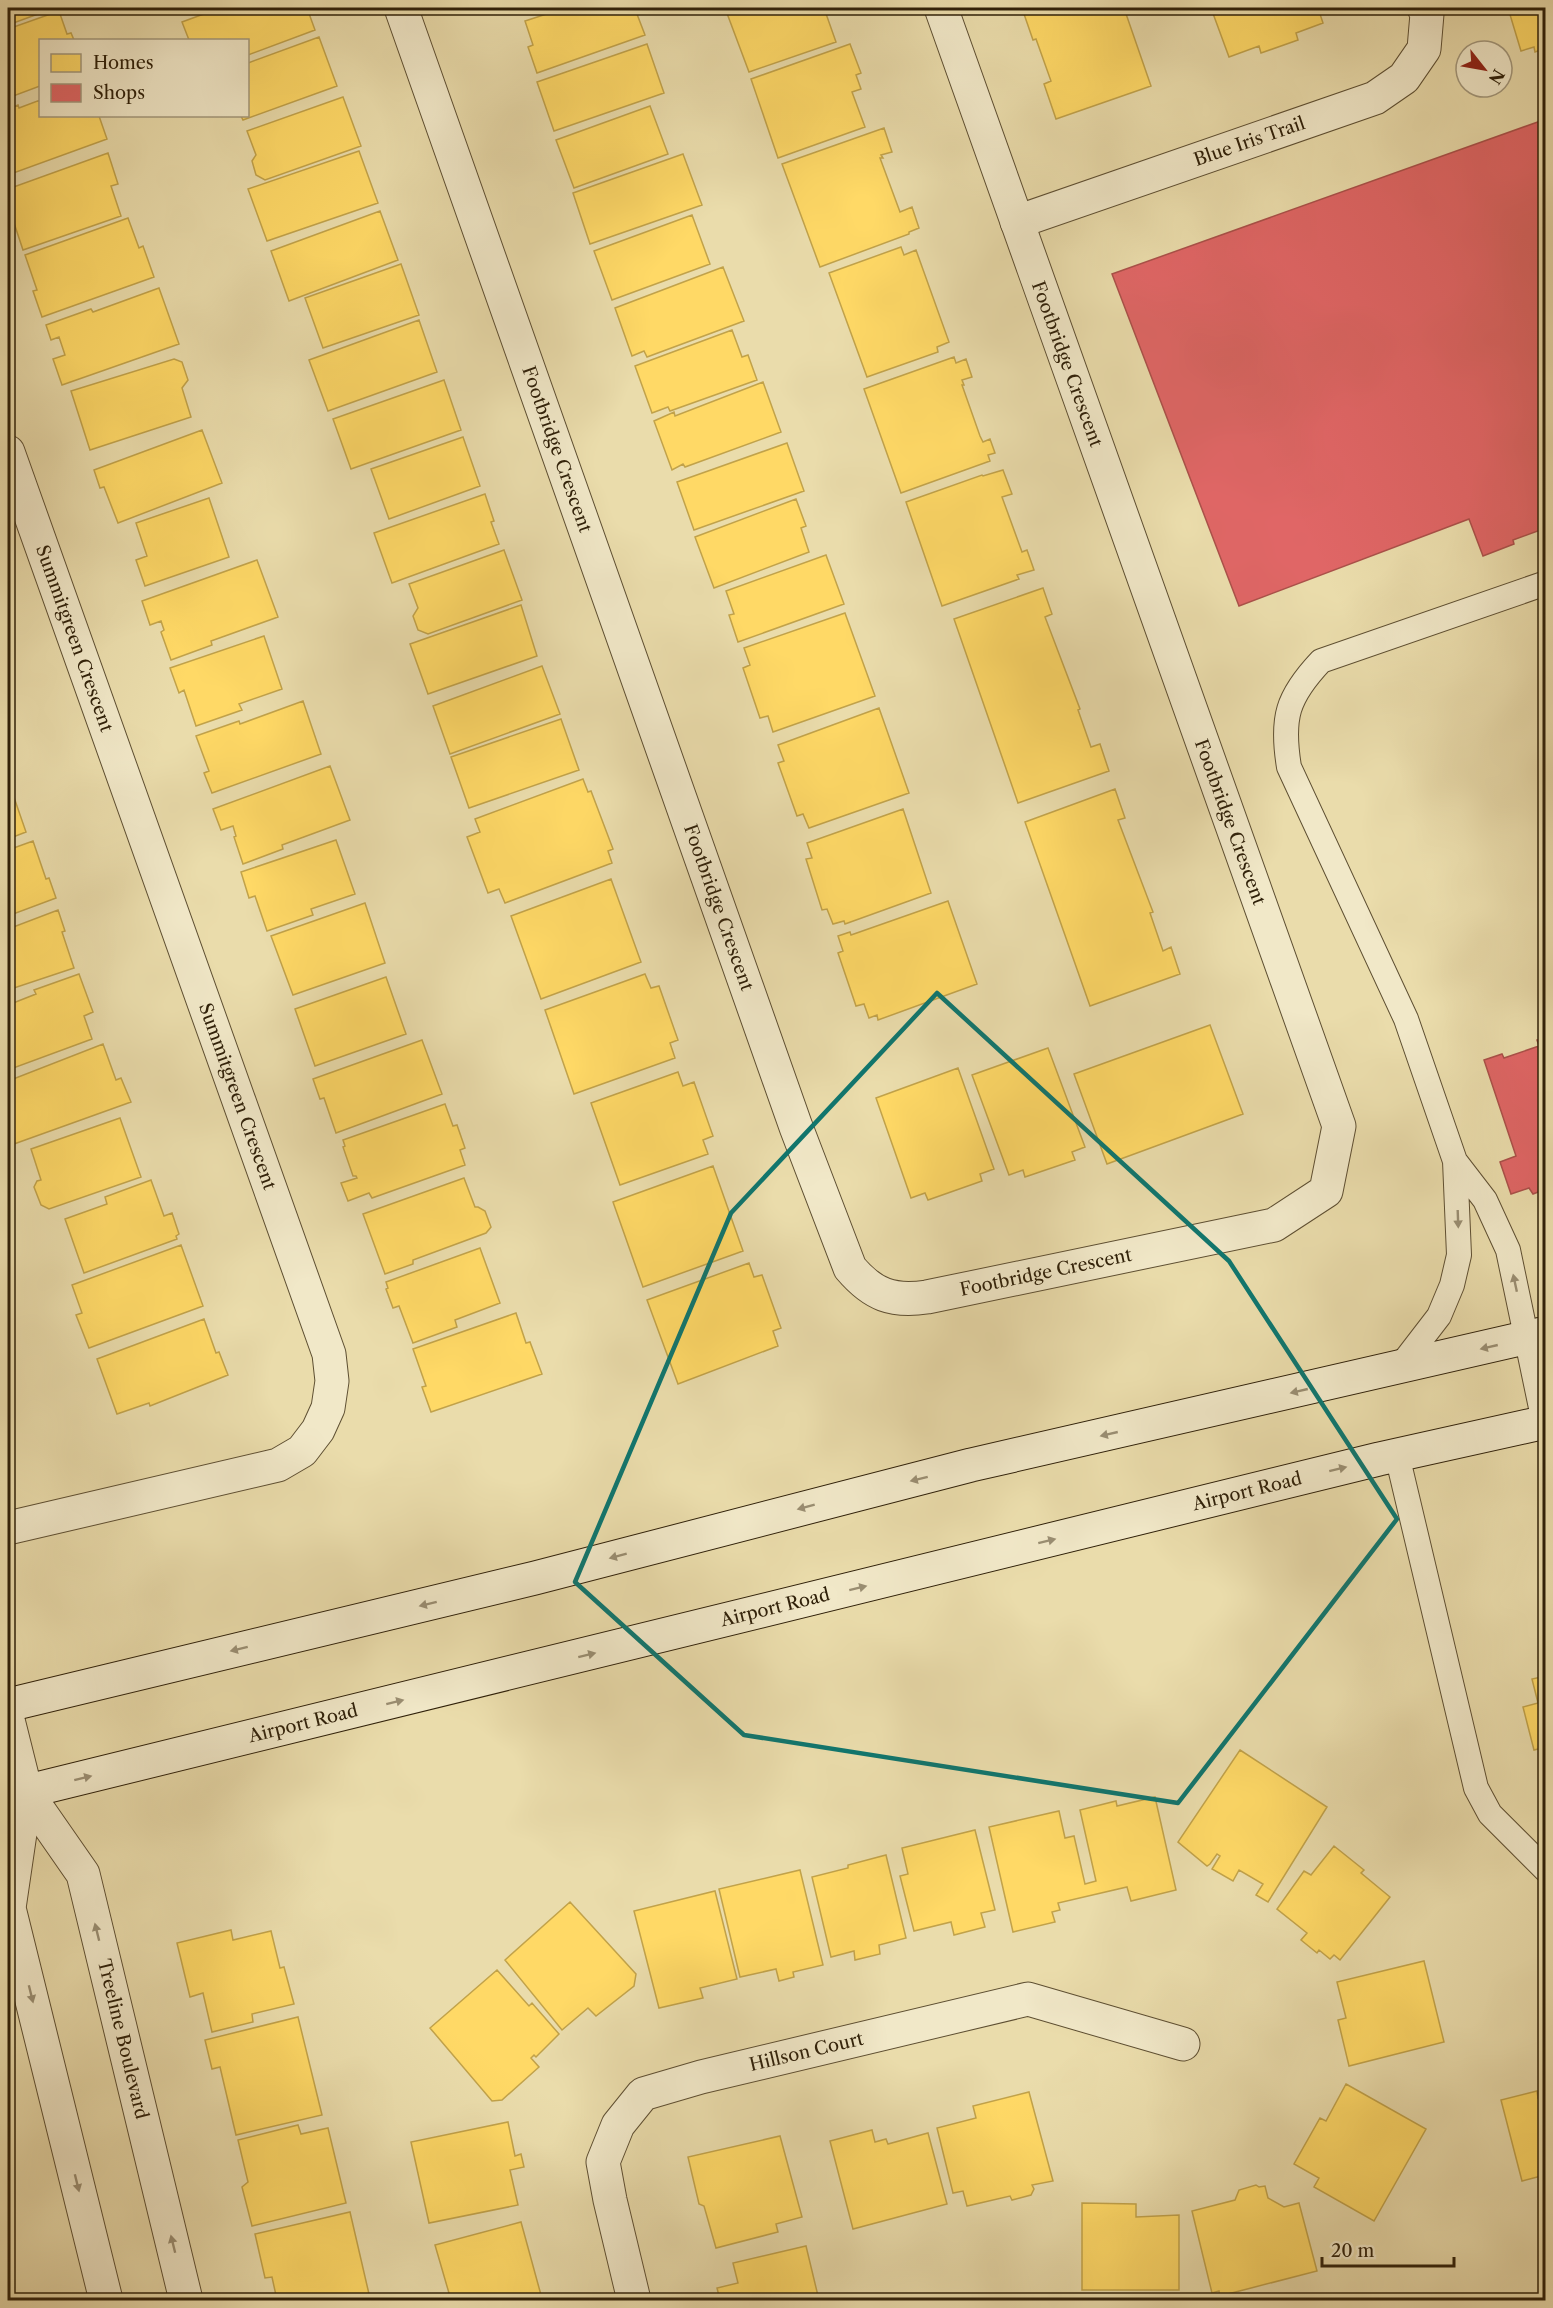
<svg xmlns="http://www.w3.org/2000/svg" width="1553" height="2308" viewBox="0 0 1553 2308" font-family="'Libre Caslon Text',serif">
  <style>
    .homes { fill: #ffd966; stroke: #c1a24a; stroke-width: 1.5 }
    .shops { fill: #e06666; stroke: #ab514a; stroke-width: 1.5 }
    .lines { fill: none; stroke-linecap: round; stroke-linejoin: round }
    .service-casing { stroke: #5e4f32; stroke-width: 26 }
    .minor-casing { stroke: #5e4f32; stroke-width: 35 }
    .secondary-casing { stroke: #2f2009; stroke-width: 35 }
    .service { stroke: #f1e8c8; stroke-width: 24 }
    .minor { stroke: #f1e8c8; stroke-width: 33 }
    .secondary { stroke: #f1e8c8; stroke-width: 33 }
    .oneway { fill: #9a8e72 }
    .marked { fill: none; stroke: #0f766e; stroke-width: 4.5; stroke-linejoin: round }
    .labels { text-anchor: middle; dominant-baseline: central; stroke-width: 6; stroke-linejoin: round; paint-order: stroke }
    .street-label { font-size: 18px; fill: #2f2009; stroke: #f1e8c8 }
  </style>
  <rect width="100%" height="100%" fill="#eadcab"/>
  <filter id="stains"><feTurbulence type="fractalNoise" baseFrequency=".00333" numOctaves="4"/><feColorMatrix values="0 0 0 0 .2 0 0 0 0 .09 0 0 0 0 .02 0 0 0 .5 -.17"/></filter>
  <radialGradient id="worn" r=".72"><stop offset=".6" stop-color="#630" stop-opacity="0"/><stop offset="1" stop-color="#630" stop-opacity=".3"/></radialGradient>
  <path class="homes" d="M8 8H48L49 10 8 25Z
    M185 8H204L187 14Z
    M220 8H307L315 30 248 55V40H189L182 22Z
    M520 8H542L522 14Z
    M565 8H637L639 13 637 14 645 35 537 73 528 47 533 45 525 21Z
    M725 8H824L836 42 749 72Z
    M1043 8H1124L1151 86 1056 119 1044 84 1051 81 1036 39 1033 40 1024 14Z
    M1211 8H1318L1323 23 1296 33 1298 40 1261 53 1259 46 1229 57Z
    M1508 8H1546V48L1535 52 1534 47 1521 51Z
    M59 11 67 34 71 33 74 40H40V86L8 98V29Z
    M319 37 337 86 243 120 241 116H248V63Z
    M647 44 664 93 554 131 537 82Z
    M850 44 861 73 856 75 861 89 852 92 865 127 778 158 751 79Z
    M343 97 361 146 265 180 256 175 252 161 256 155 247 131Z
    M40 100V116H99L107 139 8 175V109L18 105 19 108Z
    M650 106 668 154 574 188 556 140Z
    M884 128 892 152 881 155 883 158H880L900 212 912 207 919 228 909 232V234L820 267 782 164Z
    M359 151 378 203 267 241 248 189Z
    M108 153 118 184 111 186 121 216 23 250 11 214 8 215V189Z
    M683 154 702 205 590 244 573 193Z
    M380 211 398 260 289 301 271 251Z
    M692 215 710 264 612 300 594 251Z
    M128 218 139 248 143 246 154 277 42 317 33 291 37 290 25 255Z
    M901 247 904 255 916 250 949 342 937 347 938 352 867 377 829 273Z
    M401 264 419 315 323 348 305 298Z
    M723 267 744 321 647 357 644 351 632 356 615 308Z
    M159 288 179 344 62 385 53 359 65 355 59 337 51 340 46 325 91 309 93 312Z
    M419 320 437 372 328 411 309 360Z
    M732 330 742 357 748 355 757 380 670 411 668 407 652 413 635 366Z
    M954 357 956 363 966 359 972 377 962 380 964 385H962L980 436 983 442 990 439 995 453 988 455 990 461 901 493 864 389Z
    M174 359 182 362 188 380 182 388 191 417 90 450 71 391Z
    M444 380 461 430 351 469 333 419Z
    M763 382 781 432 685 467 683 464 672 470 654 421 674 412 675 416Z
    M202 430 222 483 118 523 104 487 100 488 94 470Z
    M463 437 480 486 389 519 371 469Z
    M787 443 804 491 694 530 677 482Z
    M1003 470 1012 494 1002 497 1022 552 1027 550 1034 570 1017 575 1019 579 942 606 906 502 982 475 983 476Z
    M485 494 494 521 491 522 499 544 392 583 374 533Z
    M209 498 229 557 145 586 136 560 147 556 136 523Z
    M796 499 806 526 801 528 809 552 714 588 695 537Z
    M504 550 522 600 428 634 418 630 413 616 418 608 409 584Z
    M826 555 844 604 738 642 729 615 734 614 726 591Z
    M257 560 278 617 211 641 212 645 171 660 161 632 164 630 161 621 150 625 142 601Z
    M1043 588 1052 614 1045 617 1080 709 1078 710 1091 747 1100 744 1109 771 1018 803 954 619Z
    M521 605 537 656 428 694 410 644Z
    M845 613 875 696 773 732 768 716 760 718 743 668 750 665 744 648Z
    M264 636 282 689 239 704 242 710 196 726 184 690 179 693 170 668Z
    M542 666 560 714 450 754 433 706Z
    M303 701 321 754 212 793 204 773 209 771 196 736 239 721 240 724Z
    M879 708 909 793 809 828 803 814 797 816 778 763 784 761 778 745Z
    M561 719 579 770 469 808 451 757Z
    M330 766 350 820 282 845 283 849 243 864 234 837 236 836 233 826 221 830 213 809Z
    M583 779 588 792 591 791 613 849 608 851 612 863 505 903 499 889 488 893 467 837 480 832 475 819Z
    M8 780 26 832 8 839Z
    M1115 789 1125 818 1118 820 1153 912 1150 913 1163 951 1171 947 1180 974 1090 1006 1025 822Z
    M903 809 931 893 845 924 844 921 833 924 827 909 822 910 806 859 812 858 807 843Z
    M336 840 355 894 311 909 313 915 267 931 255 896 249 898 241 872Z
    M33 841 46 879 49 878 56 898 8 916V850Z
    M611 879 641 962 541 999 511 916Z
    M948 901 977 984 878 1020 877 1015 869 1018 864 1004 856 1006 838 953 843 951 838 936 850 932 851 935Z
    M365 903 385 963 293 995 271 936Z
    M58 910 65 931 62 932 74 968 8 990V929Z
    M79 974 93 1012 84 1016 92 1039 8 1070V1005L36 994 34 990Z
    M645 974 651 988 659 986 678 1040 670 1043 675 1058 574 1094 545 1010Z
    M386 977 406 1034 315 1066 295 1009Z
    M1210 1025 1243 1114 1107 1164 1074 1074Z
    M422 1040 442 1094 336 1133 324 1098 320 1099 313 1079Z
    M103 1044 116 1080 121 1078 131 1102 14 1144 8 1126V1081Z
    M1048 1048 1085 1147 1072 1152 1075 1160 1025 1177 1023 1170 1009 1175 972 1075Z
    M958 1068 994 1169 980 1174 982 1181 928 1200 925 1193 911 1198 876 1098Z
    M678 1072 683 1086 694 1082 713 1136 703 1140 708 1154 620 1185 591 1103Z
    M445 1104 453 1126 457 1125 465 1148 460 1150 465 1165 372 1198 369 1193 348 1201 341 1183 357 1178 356 1176H353L343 1147 345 1146 343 1140Z
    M120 1118 141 1177 49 1209 41 1205 34 1187 37 1181 41 1180 31 1149Z
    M713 1166 743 1251 643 1287 613 1202Z
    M464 1178 475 1207H478L485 1211 491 1227 486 1233 413 1260V1264L385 1274 363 1214Z
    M151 1180 164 1216 172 1213 179 1234 176 1236 177 1239 84 1273 65 1219 107 1204 105 1197Z
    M181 1245 203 1306 89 1348 76 1315 82 1313 72 1285Z
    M480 1248 500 1303 455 1320 457 1327 413 1343 399 1306 393 1308 386 1289 388 1288 386 1282Z
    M749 1263 754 1277 762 1275 781 1328 773 1331 778 1346 678 1384 647 1300Z
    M516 1313 526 1343 530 1342 542 1374 431 1412 422 1387 426 1386 413 1349Z
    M204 1319 216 1353 219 1352 228 1375 150 1406 149 1403 117 1414 97 1359Z
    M1546 1676V1747L1534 1750 1523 1707 1538 1703 1532 1679Z
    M1240 1750 1327 1807 1268 1902 1256 1895 1263 1884 1239 1870 1233 1881 1212 1869 1220 1856 1217 1854 1210 1864 1207 1866 1178 1842Z
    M1155 1797 1176 1890 1131 1901 1127 1887 1058 1903 1060 1910 1052 1912 1055 1922 1013 1932 989 1827 1059 1811 1065 1838 1074 1836 1085 1884 1096 1881 1080 1810 1116 1801 1117 1806Z
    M975 1830 995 1910 981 1913 985 1927 954 1935 951 1922 914 1931 900 1876 908 1874 902 1848Z
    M1334 1846 1364 1870 1361 1873 1390 1897 1340 1960 1334 1955 1330 1959 1319 1950 1317 1953 1301 1940 1307 1933 1277 1909 1304 1871 1311 1875Z
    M886 1855 906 1938 879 1945 880 1954 855 1960 854 1951 831 1957 812 1877 848 1868V1865Z
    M800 1870 823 1965 793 1972 794 1977 779 1981 776 1969 740 1977 719 1889Z
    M715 1891 737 1979 700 1988 703 1998 659 2008 634 1911Z
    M570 1902 636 1974 634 1986 596 2016 588 2008 562 2030 505 1960Z
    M231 1930 233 1940 271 1931 280 1968 284 1967 294 2004 252 2014 253 2022 212 2032 203 1993 190 1997 177 1943Z
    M1424 1961 1444 2042 1349 2066 1338 2020 1346 2018 1337 1982Z
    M497 1970 529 2006 532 2003 559 2034 536 2057 534 2055 531 2058 539 2067 502 2100 492 2101 430 2028Z
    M298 2017 322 2115 236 2135 220 2067 212 2069 205 2040Z
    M1346 2084 1426 2129 1374 2221 1314 2187 1319 2178 1294 2164 1320 2118 1326 2121Z
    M1537 2091 1538 2098 1546 2096V2178L1545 2175 1522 2181 1501 2100Z
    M1029 2092 1053 2181 1032 2185 1034 2189 1031 2195 1012 2200 1010 2196 967 2206 963 2191 953 2193 937 2128 976 2118 973 2106Z
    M508 2122 515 2156 521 2154 524 2167 510 2170 518 2205 429 2223 411 2142Z
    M298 2125 301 2134 328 2128 346 2203 252 2226 242 2187 248 2182 238 2140Z
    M872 2130 875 2142 886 2139 888 2144 928 2133 947 2204 853 2229 830 2141Z
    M780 2136 802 2217 776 2224 778 2232 716 2248 704 2206 699 2204 688 2157Z
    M1256 2185 1259 2187 1265 2186 1268 2198 1284 2207 1299 2203 1317 2271 1220 2296 1219 2291 1212 2293 1192 2211 1235 2200 1239 2190Z
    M1082 2203 1136 2204V2217L1179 2215V2290H1082Z
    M350 2212 369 2294 340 2300H277L272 2277 265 2278 255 2234Z
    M521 2222 541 2295 535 2296V2299L530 2300H451L435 2245Z
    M806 2246 819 2300H720L717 2288 738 2283 733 2263Z
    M8 2281H9L13 2300H8Z
    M370 2296 371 2300H352Z"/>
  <path class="shops" d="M1546 119V528L1513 540 1514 544 1483 556 1469 519 1239 606 1112 274Z
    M1546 1038V1189L1533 1194 1529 1188 1511 1194 1500 1162 1516 1156 1484 1060 1502 1054 1504 1058 1539 1046 1537 1040Z"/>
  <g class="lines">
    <g class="service-casing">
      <path id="service" d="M1455 1161 1485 1200 1508 1250 1544 1422
        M1399 1368 1439 1316 1452 1285 1459 1255 1455 1161 1406 1019 1289 767C1281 718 1287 697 1321 661L1546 583
        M1397 1455 1476 1788 1490 1814 1546 1870"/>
    </g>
    <g class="minor-casing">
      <g id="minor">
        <path id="s1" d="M401 8 796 1127 850 1268C873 1295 892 1302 927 1297L1274 1225 1326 1191 1339 1126 941 8"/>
        <path id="s2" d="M1017 222 1375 98 1404 78 1424 49 1427 14 1424 8"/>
        <path id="s3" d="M8 452 329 1354 332 1381 328 1408 318 1430 302 1451 278 1465 8 1528"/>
        <path id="s4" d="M8 1720 26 1792 83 1874 186 2300"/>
        <path d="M26 1792 9 1908 106 2300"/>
        <path id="s5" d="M634 2300 610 2200 603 2162 618 2125 643 2094 701 2077 1028 1999 1183 2044"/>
      </g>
    </g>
    <g class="secondary-casing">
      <g id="secondary">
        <path d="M8 1705 535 1578 971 1465 1546 1333"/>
        <path id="s6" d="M8 1796 1379 1459 1546 1422"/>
      </g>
    </g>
    <use href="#service" class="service"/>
    <use href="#minor" class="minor"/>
    <use href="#secondary" class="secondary"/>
  </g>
  <defs><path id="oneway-solid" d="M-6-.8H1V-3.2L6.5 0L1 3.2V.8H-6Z" transform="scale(1.5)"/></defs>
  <g class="oneway">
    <use href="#oneway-solid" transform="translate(1458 1219) rotate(88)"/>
    <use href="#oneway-solid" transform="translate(1515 1283) rotate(-102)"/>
    <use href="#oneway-solid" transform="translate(1489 1347) rotate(167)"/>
    <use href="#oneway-solid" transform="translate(1299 1391) rotate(167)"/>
    <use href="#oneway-solid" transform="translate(1109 1434) rotate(167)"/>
    <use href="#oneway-solid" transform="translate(1338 1469) rotate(-14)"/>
    <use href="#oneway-solid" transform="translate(919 1479) rotate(166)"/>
    <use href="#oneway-solid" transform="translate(806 1507) rotate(165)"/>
    <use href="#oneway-solid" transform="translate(1047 1541) rotate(-14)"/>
    <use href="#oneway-solid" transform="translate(618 1556) rotate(165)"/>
    <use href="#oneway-solid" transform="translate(858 1588) rotate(-14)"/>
    <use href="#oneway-solid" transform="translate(428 1604) rotate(166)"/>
    <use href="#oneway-solid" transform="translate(239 1649) rotate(166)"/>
    <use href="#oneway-solid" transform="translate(587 1655) rotate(-14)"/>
    <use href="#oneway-solid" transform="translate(395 1702) rotate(-14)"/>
    <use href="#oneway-solid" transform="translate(83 1778) rotate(-14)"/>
    <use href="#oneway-solid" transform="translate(97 1932) rotate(-104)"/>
    <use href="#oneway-solid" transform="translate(31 1994) rotate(76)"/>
    <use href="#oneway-solid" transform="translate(77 2183) rotate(76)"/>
    <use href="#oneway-solid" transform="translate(173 2244) rotate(-104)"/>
  </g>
  <path class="marked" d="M937 993 1229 1261 1397 1519 1178 1803 744 1735 575 1582 731 1213Z"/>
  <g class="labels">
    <g class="street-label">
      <text stroke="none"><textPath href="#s2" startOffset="246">Blue Iris Trail</textPath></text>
      <text transform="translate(1067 364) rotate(70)">Footbridge Crescent</text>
      <text stroke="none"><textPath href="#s1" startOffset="468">Footbridge Crescent</textPath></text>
      <text stroke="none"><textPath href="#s3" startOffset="198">Summitgreen Crescent</textPath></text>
      <text transform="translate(1230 822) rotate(70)">Footbridge Crescent</text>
      <text stroke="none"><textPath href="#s1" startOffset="954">Footbridge Crescent</textPath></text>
      <text stroke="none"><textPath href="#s3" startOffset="684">Summitgreen Crescent</textPath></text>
      <text stroke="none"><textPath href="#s1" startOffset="1546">Footbridge Crescent</textPath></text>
      <text stroke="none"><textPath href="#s6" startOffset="1276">Airport Road</textPath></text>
      <text stroke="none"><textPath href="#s6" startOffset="790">Airport Road</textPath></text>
      <text stroke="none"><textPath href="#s6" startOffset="304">Airport Road</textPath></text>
      <text stroke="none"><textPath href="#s4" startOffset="344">Treeline Boulevard</textPath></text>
      <text stroke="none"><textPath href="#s5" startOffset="390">Hillson Court</textPath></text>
    </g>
  </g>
  <rect width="1553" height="2308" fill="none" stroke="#eadcab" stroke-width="30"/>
  <rect x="9" y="9" width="1535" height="2290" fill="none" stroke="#2f2009" stroke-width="3"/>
  <rect x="15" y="15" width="1523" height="2278" fill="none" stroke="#2f2009" stroke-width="1.5"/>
  <rect x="39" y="39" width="210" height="78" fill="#f1e8c8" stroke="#a3987c" stroke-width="1.5"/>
  <rect x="51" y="54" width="30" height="18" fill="#ffd966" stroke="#a3987c" stroke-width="1.5"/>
  <text x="93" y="69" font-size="18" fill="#2f2009">Homes</text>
  <rect x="51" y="84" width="30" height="18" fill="#e06666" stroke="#a3987c" stroke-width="1.5"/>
  <text x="93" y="99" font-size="18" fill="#2f2009">Shops</text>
  <g transform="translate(1484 69) rotate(121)"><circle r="28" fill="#f1e8c8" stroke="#a3987c" stroke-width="1.5"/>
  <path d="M0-4.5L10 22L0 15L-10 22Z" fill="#8f2418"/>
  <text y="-9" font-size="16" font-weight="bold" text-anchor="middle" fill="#2f2009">N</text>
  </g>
  <path d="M1322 2257v9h132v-9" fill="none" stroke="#2f2009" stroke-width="3"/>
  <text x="1331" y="2257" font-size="18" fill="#2f2009" stroke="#f1e8c8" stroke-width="4.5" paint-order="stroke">20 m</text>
  <rect width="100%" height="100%" filter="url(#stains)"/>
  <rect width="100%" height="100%" fill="url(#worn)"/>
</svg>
